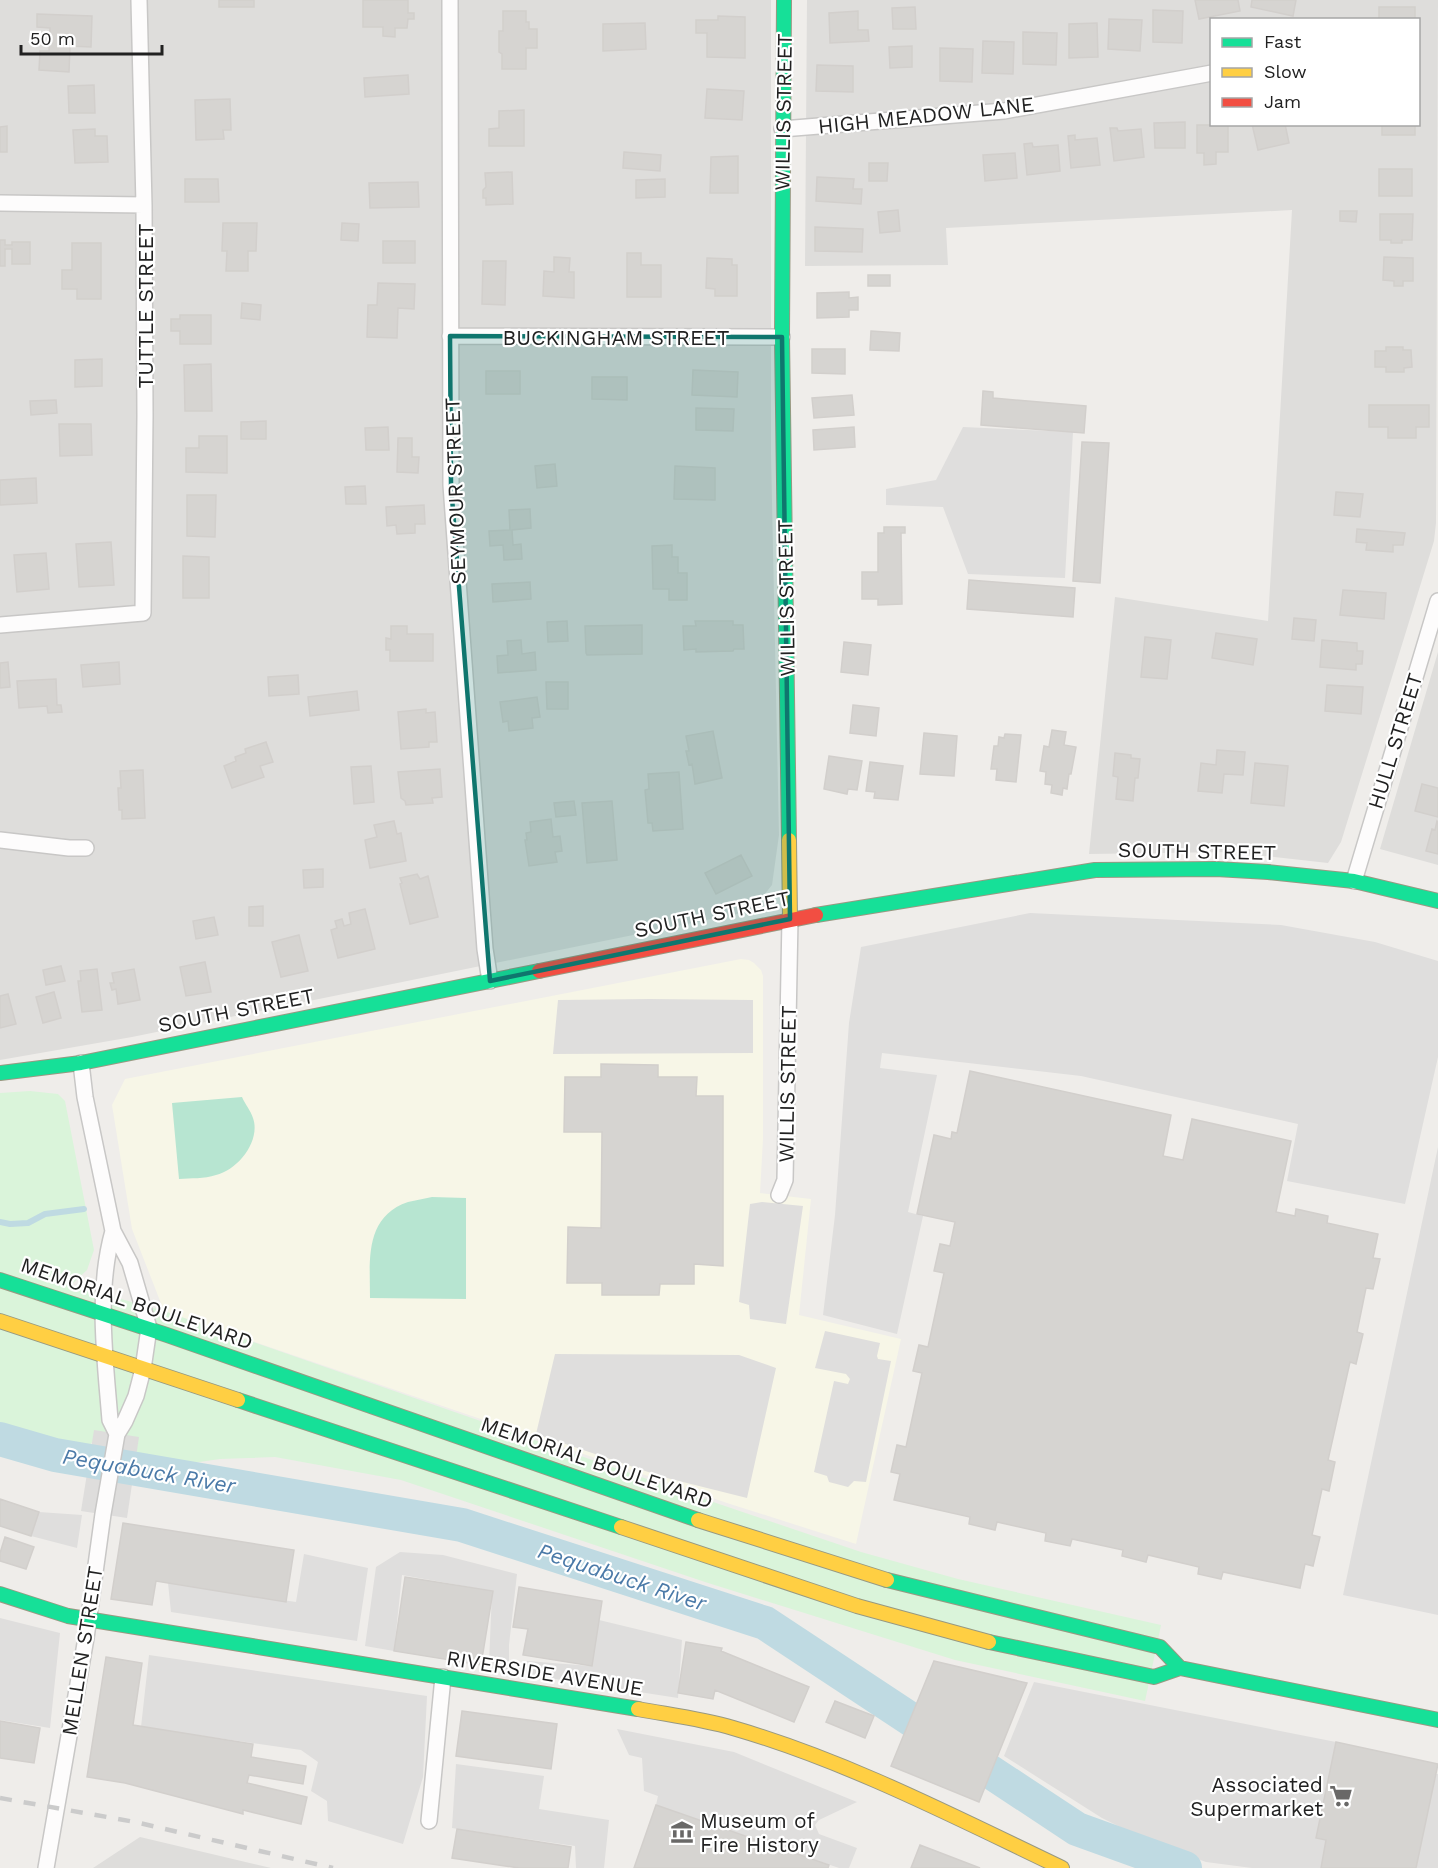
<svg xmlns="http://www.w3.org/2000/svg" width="1438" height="1868" viewBox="0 0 1438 1868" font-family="'Work Sans',sans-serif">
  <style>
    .residential { fill: #dedddb; fill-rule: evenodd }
    .education { fill: #f7f6e7 }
    .park { fill: #daf4da }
    .pitch { fill: #b7e5d1 }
    .parking { fill: #dfdedd }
    .pier { fill: #dedddc }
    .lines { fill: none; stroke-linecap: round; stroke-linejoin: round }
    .stream { stroke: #bfdae2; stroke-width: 6 }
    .river { stroke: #bfdae2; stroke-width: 34 }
    .building { fill: #d6d4d1; stroke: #d2cfcc; stroke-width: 1.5 }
    .street-casing { stroke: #c8c7c6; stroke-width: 18 }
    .fast-casing { stroke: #989982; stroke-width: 16 }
    .slow-casing { stroke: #989982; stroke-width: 16 }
    .jam-casing { stroke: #989982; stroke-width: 16 }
    .street { stroke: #fdfcfc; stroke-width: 15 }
    .fast { stroke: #16e098; stroke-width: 14 }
    .slow { stroke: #ffcf43; stroke-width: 14 }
    .jam { stroke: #f24e42; stroke-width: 14 }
    .rail { stroke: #cbcbcb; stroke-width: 4.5; stroke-dasharray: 12 12; stroke-linecap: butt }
    .marked { fill: #0f766e; fill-opacity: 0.2; stroke: #0f766e; stroke-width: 4.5; stroke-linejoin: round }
    .labels { text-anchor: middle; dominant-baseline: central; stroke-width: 4.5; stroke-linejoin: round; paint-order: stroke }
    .street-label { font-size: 21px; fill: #212121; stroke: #fff }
    .poi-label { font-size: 21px; fill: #212121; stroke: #fff; text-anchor: end }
    .water-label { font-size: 22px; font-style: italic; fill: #4b7aa8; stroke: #fff }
  </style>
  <rect width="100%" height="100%" fill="#efedea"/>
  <path class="residential" d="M0 0H771V454L779 835 772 885 751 911 132 1037 0 1060Z
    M807 0H1438L1436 523 1434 541 1341 842 1328 863 1229 852 1089 854 1115 597 1268 621 1292 210 946 228 948 265 805 266ZM1212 20H1418V124H1212Z
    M1438 652V865L1380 849Z
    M140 1837 271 1868H93Z"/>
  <path class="education" d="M741 959 749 960 754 963 761 970 763 976V1139L760 1193 811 1199 799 1315 901 1339 856 1544 727 1503 164 1311 132 1229 112 1105 125 1079Z"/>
  <path class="park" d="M30 1091 58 1094 65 1101 94 1250 87 1270 71 1285 164 1311 719 1504 861 1552 958 1579 1161 1625 1145 1701 955 1660 705 1582 401 1480 275 1457 220 1459 179 1465 133 1457 99 1431 89 1447 0 1427V1093Z"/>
  <path class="pitch" d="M242 1097C245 1104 251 1111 253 1118 261 1141 238 1170 216 1175 204 1179 191 1178 179 1179L172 1103Z
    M432 1197 466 1198V1299L370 1298C370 1261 364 1217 408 1202 416 1200 424 1199 432 1197Z"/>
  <path class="parking" d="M963 427 1073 432 1065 578 968 574 943 507 886 505V489L936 480Z
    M1030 913 1281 925 1375 942 1438 961V1057L1405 1204 1287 1181 1298 1124 1081 1076 882 1053 880 1068 937 1075 908 1212 923 1216 897 1334 823 1315 835 1215 849 1023 861 947Z
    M650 999 753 1000V1053L553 1054 558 1000Z
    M1438 1147V1615L1343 1595Z
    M762 1202 803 1206 786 1324 750 1319 749 1305 739 1302 750 1204Z
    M825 1331 880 1343 877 1356 878 1359 891 1361 866 1482 854 1481 848 1487 829 1482 827 1476 814 1472 834 1381 848 1384 850 1379 846 1374 815 1368Z
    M555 1354 739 1355 776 1368 747 1498 663 1477 536 1434Z
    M39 1512 82 1515 77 1548 31 1536Z
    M400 1552 443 1555 517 1574 509 1645V1672L489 1664 492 1591 402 1575 394 1651 365 1646 376 1567Z
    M304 1554 368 1568 357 1641 171 1612 168 1583 296 1602Z
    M0 1618 60 1633 50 1728 0 1720Z
    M599 1620 682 1640 678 1698 523 1674 527 1661 591 1666Z
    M149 1655 427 1696 423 1777 403 1844 328 1821 327 1801 311 1791 318 1762 301 1750 141 1727Z
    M1034 1682 1336 1742 1316 1838 1326 1840 1321 1868H1252L1206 1862 1148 1841 1102 1818 1004 1756Z
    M617 1729 734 1752 857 1802 819 1820 815 1825 819 1834 857 1848 849 1868H839L656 1805 658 1796 644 1791 642 1758 629 1755Z
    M456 1764 544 1776 539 1809 609 1820 604 1868H576L575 1846 452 1828Z
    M1436 1774H1438V1868H1416Z"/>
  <path class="pier" d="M94 1430 139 1437 127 1518 81 1511Z"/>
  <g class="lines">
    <path class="stream" d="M0 1222 10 1224 28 1223 45 1214 84 1209"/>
    <path class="river" d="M0 1439 55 1455 462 1525 765 1623 1077 1829 1185 1868"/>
  </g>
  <path class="building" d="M219 0H254V7H219Z
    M363 0H408V13H414V19H408L407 28H395V37L383 36V27H363Z
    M1195 0H1238L1240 11 1199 19Z
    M1252 0H1296L1293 16 1251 7Z
    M915 7 916 29H893L892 8Z
    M1379 7H1415V20H1379Z
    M1153 10 1183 11 1182 43 1153 42Z
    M503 11H526V22H529V29H537V48H526V69H502V54L499 52V31H503Z
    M858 11V30H868L869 41 830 43 829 13Z
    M37 14 92 16 91 47 70 46 69 72 39 70 40 51H49L50 28 37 27Z
    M718 16 745 17V58L707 57V33H696V20H718Z
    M1109 19 1142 20 1140 51 1108 49Z
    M645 23 646 49 603 51V24Z
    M1097 23 1098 57 1069 58V24Z
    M1023 32 1057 33 1056 65 1023 64Z
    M983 41 1014 42 1013 74 982 73Z
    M912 46V67L890 68 889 47Z
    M940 48 973 49 972 82 940 81Z
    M817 65 853 66V92L816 91Z
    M408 75 409 94 365 97 364 78Z
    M94 85 95 113H69L68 86Z
    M707 89 744 91 742 120 705 118Z
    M230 99 231 130H223L224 139 196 140 195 100Z
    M524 110V146H489V129L499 128V111Z
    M1185 122V148H1155L1154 123Z
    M1252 124H1285L1289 143 1258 150Z
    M1382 124H1415V135H1382Z
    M1197 125H1228V152H1216V164L1204 165V153H1197Z
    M7 126V152H0V127Z
    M1110 128H1117L1118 131 1141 129 1144 157 1114 161Z
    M95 129V136H107L108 162 75 163 73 130Z
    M1075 135V140L1097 138 1100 165 1071 168 1068 136Z
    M1032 143 1033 147 1058 145 1060 171 1027 175 1024 144Z
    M624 152 661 155 660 171 623 168Z
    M1015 153 1017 178 985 181 983 155Z
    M738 156V193H710L711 157Z
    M869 163H888L887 181H869Z
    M1379 169H1412V196H1379Z
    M512 172 513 204 486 205V198H483V190L486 187 485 173Z
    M817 177 854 179 853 189H862L861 204 816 201Z
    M185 179H218L219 202H185Z
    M665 179V197L636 198V180Z
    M418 182 419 207 370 208 369 183Z
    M898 210 900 231 880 233 878 212Z
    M1340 211H1357L1356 222 1340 221Z
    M1380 214H1413L1412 240H1402V243H1391V240H1380Z
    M223 223H257L256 251H248V271H226L227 251H222Z
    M342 223 359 224 358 241 341 240Z
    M815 227 863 229 862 252 815 251Z
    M0 240H5V245H12V242H30V264H12V249H5V266H0Z
    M383 241H415V263H383Z
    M72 243H101V299H77V289H62V270H72Z
    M627 253H641V265H661V297H627Z
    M554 257 570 258 569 272H574V298L543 296 544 271 554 272Z
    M1384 257 1413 258V281H1403V286H1394V281L1383 280Z
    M707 258 732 259V265H737V296H715V289L706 288Z
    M483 261H506L505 305 482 304Z
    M868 275H890V286H868Z
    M378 283 415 284 414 309 398 308 397 338 367 337 368 305H377Z
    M849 292V298L858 297V310H849V317L817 318V293Z
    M242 303 261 305 260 320 241 318Z
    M180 315H211V344H180V331H171V319H180Z
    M871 331 900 333 899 351 870 350Z
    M1386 347H1403V350H1411L1412 367 1404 368V372H1386V367H1375V351H1386Z
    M812 349H845V374L812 373Z
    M102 359V386L75 387V360Z
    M211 364 212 411H185L184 365Z
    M693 370 738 372 737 397 692 395Z
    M486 371H520V394H486Z
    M592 377H627V400L592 399Z
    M983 391 993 392V398L1086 406 1084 433 981 425Z
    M852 395 854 415 814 418 812 398Z
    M56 400 57 413 31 415 30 401Z
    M1369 405H1429V427H1416V438H1388V427H1369Z
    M696 408 734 409 733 431 696 430Z
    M266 421V439H241V422Z
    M59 424H91L92 455 60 456Z
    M388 427 389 450H366L365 428Z
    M854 427 855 447 814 450 813 430Z
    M199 436H227V473L186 472V448H199Z
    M398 438H412V457H419L418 473 397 472Z
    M1082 442 1109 443 1100 583 1073 581Z
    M555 464 557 486 537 488 535 466Z
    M675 466 715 468V500L674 499Z
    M36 478 37 503 0 505V480Z
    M365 486 366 504H346L345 487Z
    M1336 492 1363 494 1360 517 1334 515Z
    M187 495H216L215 537 187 536Z
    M424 505 425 524H415V533L397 534 396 525 387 526 386 507Z
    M530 509 531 528 512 530 513 545 521 544 522 559 504 560 503 545 490 546 489 531 510 530 509 510Z
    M884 527H905V533H901L902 604 878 605V599H862V572H878V533H884Z
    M1357 529 1405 533 1403 545H1393V552L1366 550 1367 543 1356 542Z
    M111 542 114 585 79 587 76 544Z
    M672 545V557H678V573H687V600H669V589H653L652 546Z
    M46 553 49 589 17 592 14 555Z
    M183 556 209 557V598H183Z
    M969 580 1075 588 1073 617 967 609Z
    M530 582 531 599 493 602 492 584Z
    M1343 590 1386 593 1384 619 1340 615Z
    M1294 618 1316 620 1314 641 1292 639Z
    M567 621 568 641 548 642 547 622Z
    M695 621H733V625H743L744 649H734L733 651 696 652V649L684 650 683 626H696Z
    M642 625V654L587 655 586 653 585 626Z
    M391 626H407V634H433V661H390V650H386V638L391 639Z
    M1216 633 1257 639 1253 665 1212 658Z
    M1145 637 1171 640 1167 679 1141 677Z
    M521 640 522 654 535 652 536 670 498 673 497 656 508 655 507 641Z
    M1322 640 1357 643V651H1363L1362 664H1356V670L1320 667Z
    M844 642 871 645 868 675 841 672Z
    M8 662 10 687 0 688V663Z
    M119 662 120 684 83 687 81 665Z
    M298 675 299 694 269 696 268 677Z
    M56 679 57 705H61L62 712 48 713 47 706 19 708 17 681Z
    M546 682H568V709H547Z
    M1327 685 1363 687 1361 714 1325 711Z
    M357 691 359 710 310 716 308 697Z
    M537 697 540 717 532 718 533 728 509 731 508 721 503 722 500 702Z
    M853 705 879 708 876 736 850 733Z
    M426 709V713L435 712 437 742H429V747L401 749 398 712Z
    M1052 730 1066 732 1064 745 1076 747 1071 774H1069L1067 789 1063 788 1062 795 1051 793 1052 785 1045 784 1046 772 1040 771 1044 746 1049 747Z
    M713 731 722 778 695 784 692 764 689 765 686 751H689L686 736Z
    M924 733 957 736 954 776 920 774Z
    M1005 734 1021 735 1016 782 996 780 997 769H991L994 746H998L999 737 1004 738Z
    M266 742 273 762 260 766 264 777 232 788 224 766 236 761 235 757 246 753 245 749Z
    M1217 750 1245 752 1243 775 1224 774 1222 793 1198 791 1201 763 1216 765Z
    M1115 753 1131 755V758L1140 759 1138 778H1135L1133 801 1116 799 1118 777 1113 776Z
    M829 756 862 761 857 790 848 789 847 794 824 789Z
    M870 762 903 766 898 800 874 798 875 792 866 791Z
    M1255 763 1288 766 1284 806 1251 803Z
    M371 766 374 802 354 804 351 767Z
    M440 769 442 797 432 798 433 803 406 805 405 801 401 798 398 772Z
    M143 770 145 818 122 819V810H119L118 788H121L120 771Z
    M679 772 683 829 653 831 652 823H648L645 790 649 789 648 774Z
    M1422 784 1438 788V817L1415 811Z
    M574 801 576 815 556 817 554 803Z
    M612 801 617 860 587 863 582 803Z
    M551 819 553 837 560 836 562 851 555 852 557 862 529 866 525 840H527L526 833 531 832 530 822Z
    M394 821 397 834 401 833 406 861 370 868 365 840 377 837 374 825Z
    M1437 821 1438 822V854L1426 851 1432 829 1435 830Z
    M741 855 752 876 716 894 705 873Z
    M323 869V887L304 888 303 870Z
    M417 874 420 879 428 876 438 917 410 924 400 884 402 883 400 878Z
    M263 906V926H249V907Z
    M365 909 375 949 338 958 331 930 337 928 335 921 342 919 344 926 351 924 349 913Z
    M214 917 218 935 196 939 193 921Z
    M299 935 308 971 281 977 272 942Z
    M205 962 211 992 186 996 180 967Z
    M61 966 65 981 46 985 43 970Z
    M97 969 102 1010 82 1012 78 981H81L80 971Z
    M134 969 140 1000 118 1004 116 989 112 990 110 983H114L112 973Z
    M54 992 61 1018 43 1023 36 997Z
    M8 994 16 1024 0 1028V996Z
    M601 1064 658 1065V1077H697L696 1096H723V1266L694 1264V1284H660L659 1295H602V1283H567L568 1227 601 1228 602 1132H564L565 1077H601Z
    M970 1071 1171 1115 1163 1156 1183 1160 1192 1119 1291 1141 1276 1212 1295 1216 1296 1209 1328 1216 1327 1223 1378 1234 1373 1258 1380 1259 1373 1289 1366 1288 1357 1332 1363 1334 1356 1364 1350 1362 1328 1460 1335 1462 1329 1491 1322 1489 1312 1535 1320 1537 1313 1566 1305 1564 1300 1588 1223 1572 1221 1579 1198 1574 1199 1567 1148 1555 1146 1562 1122 1556 1123 1550 1072 1539 1070 1546 1045 1541 1046 1533 997 1522 995 1530 969 1524 970 1517 894 1500 900 1474 891 1472 897 1445 906 1447 922 1373 913 1371 919 1345 928 1347 944 1273 934 1271 940 1244 950 1246 955 1222 917 1214 934 1135 951 1139 952 1132 957 1133Z
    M0 1499 39 1512 31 1536 0 1526Z
    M123 1523 294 1550 286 1602 156 1581 152 1605 111 1599Z
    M5 1537 34 1547 26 1569 0 1561V1553Z
    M405 1577 493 1591 481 1665 394 1651Z
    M519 1587 602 1601 592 1666 523 1655 528 1629 513 1627Z
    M686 1642 722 1648 721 1651 809 1687 794 1722 715 1690 713 1699 678 1693Z
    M106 1657 142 1663 133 1725 253 1744 251 1757 306 1766 303 1784 249 1775 247 1783 307 1797 301 1824 243 1810V1814L125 1783 87 1777Z
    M934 1661 1027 1683 979 1802 891 1766Z
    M835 1701 874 1716 865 1738 826 1722Z
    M462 1711 557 1724 551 1769 456 1756Z
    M0 1721 40 1728 34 1763 0 1758Z
    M1336 1742 1438 1764 1416 1868H1321L1326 1840 1316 1838Z
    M656 1805 829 1865 828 1868H634Z
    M457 1829 571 1847 568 1868H519L452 1858Z
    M920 1845 980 1868H911Z"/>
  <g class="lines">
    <g class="street-casing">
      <path id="street" d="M450 0 451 485 485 949 490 981
        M782 129 1004 111 1212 73
        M0 203 144 205
        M450 336 782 337
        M0 625 143 613 145 416 144 205 139 0
        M0 840 69 848H86
        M1354 881 1438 601
        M779 1195 785 1180 790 919
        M113 1231C96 1292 105 1357 110 1420L117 1434
        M429 1821 443 1677
        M46 1868 86 1638 103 1514 117 1434 125 1421 136 1396 143 1369 149 1328 130 1263 113 1231 85 1097 81 1063"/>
    </g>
    <g class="fast-casing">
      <path id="fast" d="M784 0 782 337 789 840
        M816 915 1095 870 1216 869 1268 872 1354 881 1438 901
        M0 1073 81 1063 539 971
        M0 1280 167 1335 698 1520
        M238 1400 621 1527
        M887 1580 1160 1647 1180 1668
        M0 1594 68 1616 638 1709
        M989 1642 1154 1677 1180 1668 1438 1720"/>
    </g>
    <g class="slow-casing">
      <path id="slow" d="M789 840 790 919
        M0 1321 238 1400
        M698 1520 887 1580
        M621 1527 857 1606 989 1642
        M638 1709C670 1715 702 1719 733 1728 847 1761 955 1817 1062 1868"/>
    </g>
    <g class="jam-casing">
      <path id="jam" d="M539 971 816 915"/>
    </g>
    <use href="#street" class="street"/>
    <use href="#fast" class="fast"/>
    <use href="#slow" class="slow"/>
    <use href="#jam" class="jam"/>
    <path class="rail" d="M0 1798 135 1822 333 1868"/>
  </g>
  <path class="marked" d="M450 336 782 337 790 919 490 981 451 485Z"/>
  <defs>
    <g id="supermarket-bare" transform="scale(1.8)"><path d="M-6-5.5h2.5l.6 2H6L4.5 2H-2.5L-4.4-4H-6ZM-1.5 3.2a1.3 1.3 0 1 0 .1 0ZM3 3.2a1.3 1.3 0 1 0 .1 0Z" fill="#696867" stroke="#fff" stroke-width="2.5" paint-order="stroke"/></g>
    <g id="museum-bare" transform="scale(1.8)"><path d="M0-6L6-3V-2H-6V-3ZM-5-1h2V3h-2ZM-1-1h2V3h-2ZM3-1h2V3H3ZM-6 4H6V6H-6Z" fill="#696867" stroke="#fff" stroke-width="2.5" paint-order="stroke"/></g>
  </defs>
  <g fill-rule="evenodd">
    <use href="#supermarket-bare" x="1341" y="1796"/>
    <use href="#museum-bare" x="682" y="1832"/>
  </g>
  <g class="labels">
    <g class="street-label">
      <text transform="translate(783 112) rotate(-89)">WILLIS STREET</text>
      <text transform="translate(926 115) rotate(-6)">HIGH MEADOW LANE</text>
      <text transform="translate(145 306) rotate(-90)">TUTTLE STREET</text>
      <text x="616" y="337">BUCKINGHAM STREET</text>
      <text transform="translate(455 491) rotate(-92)">SEYMOUR STREET</text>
      <text transform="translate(786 598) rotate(-91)">WILLIS STREET</text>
      <text transform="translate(1395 741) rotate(-73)">HULL STREET</text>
      <text transform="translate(1197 851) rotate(1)">SOUTH STREET</text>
      <text transform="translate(712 914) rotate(-12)">SOUTH STREET</text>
      <text transform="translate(236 1010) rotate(-11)">SOUTH STREET</text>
      <text transform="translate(787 1084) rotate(-89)">WILLIS STREET</text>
      <text transform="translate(137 1303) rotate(19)">MEMORIAL BOULEVARD</text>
      <text transform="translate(597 1462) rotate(19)">MEMORIAL BOULEVARD</text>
      <text transform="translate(82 1651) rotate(-81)">MELLEN STREET</text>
      <text transform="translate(545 1673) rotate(9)">RIVERSIDE AVENUE</text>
    </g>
    <g class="poi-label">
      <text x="1323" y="1784">Associated<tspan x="1323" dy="24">Supermarket</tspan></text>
      <text x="700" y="1820" text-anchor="start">Museum of<tspan x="700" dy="24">Fire History</tspan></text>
    </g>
    <g class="water-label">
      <text transform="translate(149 1471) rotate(10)">Pequabuck River</text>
      <text transform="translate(622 1577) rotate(18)">Pequabuck River</text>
    </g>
  </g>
  <rect x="1210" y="18" width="210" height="108" fill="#ffffff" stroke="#a6a6a6" stroke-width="1.5"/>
  <rect x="1222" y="38" width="30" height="9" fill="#16e098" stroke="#a6a6a6" stroke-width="1.5"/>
  <text x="1264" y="48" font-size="18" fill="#212121">Fast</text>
  <rect x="1222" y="68" width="30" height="9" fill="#ffcf43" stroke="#a6a6a6" stroke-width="1.5"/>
  <text x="1264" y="78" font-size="18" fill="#212121">Slow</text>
  <rect x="1222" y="98" width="30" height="9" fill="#f24e42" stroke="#a6a6a6" stroke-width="1.5"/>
  <text x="1264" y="108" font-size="18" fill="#212121">Jam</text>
  <path d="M21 45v9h141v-9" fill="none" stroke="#212121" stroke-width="3"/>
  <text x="30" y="45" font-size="18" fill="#212121" stroke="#ffffff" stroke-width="4.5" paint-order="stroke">50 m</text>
</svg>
